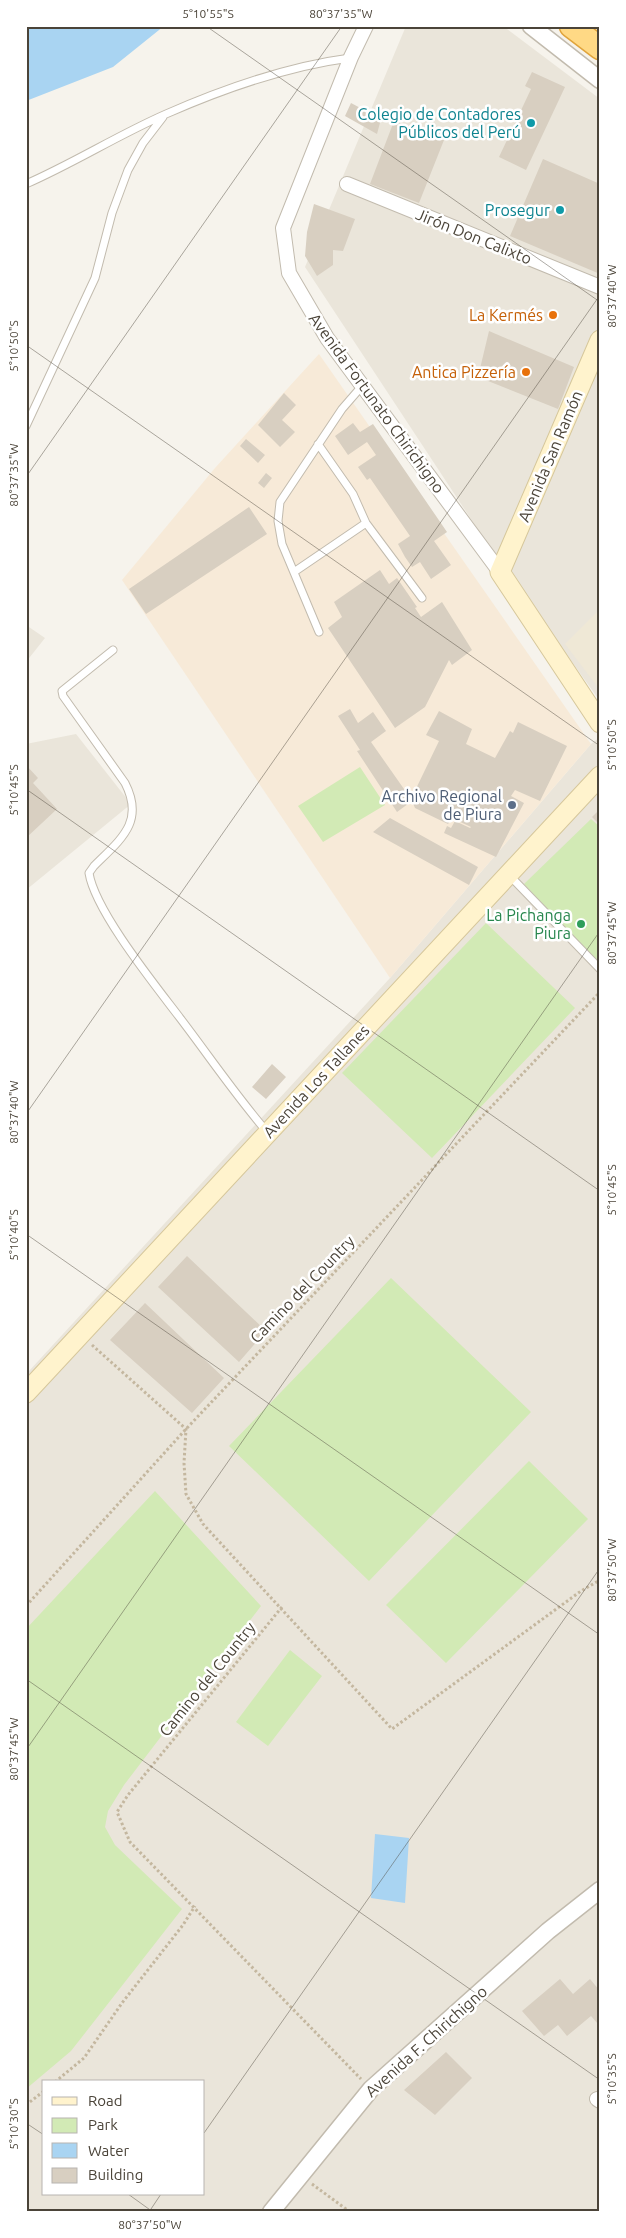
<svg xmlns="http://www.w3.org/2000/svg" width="626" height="2238" viewBox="0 0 626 2238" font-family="Ubuntu,sans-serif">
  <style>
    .residential { fill: #eae5da; fill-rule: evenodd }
    .commercial { fill: #f7ead8 }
    .education { fill: #efe8d6 }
    .green { fill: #d2eab5 }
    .water { fill: #a9d4f2 }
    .building { fill: #d8cfc1 }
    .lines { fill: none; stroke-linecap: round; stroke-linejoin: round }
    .service-casing { stroke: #c2bbae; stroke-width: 9 }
    .minor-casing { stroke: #c2bbae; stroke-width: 16 }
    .tertiary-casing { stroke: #c2bbae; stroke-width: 19 }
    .secondary-casing { stroke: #d6c79b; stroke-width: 21 }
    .trunk-casing { stroke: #e0a43c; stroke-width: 25 }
    .path { stroke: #c4b79f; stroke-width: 3; stroke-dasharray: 2.5 2.5; stroke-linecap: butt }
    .service { stroke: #fff; stroke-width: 7 }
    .minor { stroke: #fff; stroke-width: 14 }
    .tertiary { stroke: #fff; stroke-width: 16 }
    .secondary { stroke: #fff3cd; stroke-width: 19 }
    .trunk { stroke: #ffd985; stroke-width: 22 }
    .ticks { fill: none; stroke: #4b4439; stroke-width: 1; stroke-opacity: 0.45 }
    .culture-dot { fill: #0f9aa8; stroke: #fff; stroke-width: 2 }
    .food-dot { fill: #e8710a; stroke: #fff; stroke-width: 2 }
    .service-dot { fill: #5c6f8a; stroke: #fff; stroke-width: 2 }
    .leisure-dot { fill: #2e9e5b; stroke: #fff; stroke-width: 2 }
    .labels { text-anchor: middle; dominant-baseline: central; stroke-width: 5; stroke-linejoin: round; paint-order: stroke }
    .culture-label { font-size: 16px; fill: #0d838f; stroke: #fff; text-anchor: end }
    .street-label { font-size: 16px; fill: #4b4439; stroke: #fff }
    .food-label { font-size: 16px; fill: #c56008; stroke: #fff; text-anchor: end }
    .service-label { font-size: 16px; fill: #4e5e75; stroke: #fff; text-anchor: end }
    .leisure-label { font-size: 16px; fill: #27864d; stroke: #fff; text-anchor: end }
    .neatline { fill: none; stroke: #4b4439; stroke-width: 2 }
    .ticks-label { font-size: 12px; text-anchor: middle; fill: #4b4439 }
  </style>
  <rect width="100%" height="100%" fill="#f6f3ec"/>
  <path class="residential" d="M406 26H503L600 99V701L492 551 305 267Z
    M26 625 45 638 26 662Z
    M76 734 131 804 26 890V744Z
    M600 737V2212H26V1368L29 1371 390 978 591 744ZM44 2082H204V2194H44Z"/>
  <path class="commercial" d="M319 354 591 744 390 978 122 580 215 468Z"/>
  <path class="education" d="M600 609V690L565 644Z"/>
  <path class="green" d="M360 767 385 805 323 842 298 806Z
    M591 819 600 827V965L524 884Z
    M486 923 575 1008 432 1158 342 1073Z
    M391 1278 531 1412 369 1581 229 1446Z
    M529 1461 588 1519 446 1663 386 1605Z
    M155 1491 261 1606 124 1785 108 1811 105 1827 115 1845 182 1909 71 2051 26 2089V1629Z
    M290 1650 322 1676 268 1746 236 1722Z"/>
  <path class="water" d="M26 26H164L113 67 26 101Z
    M375 1834 409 1838 405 1903 371 1898Z"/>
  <path class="building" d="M532 72 565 87 526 170 499 157 531 89 525 86Z
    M351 103 381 119 377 134 345 116Z
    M394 121 444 140 419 203 370 184Z
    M543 159 600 184V274L510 236Z
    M314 204 355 219 343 251 333 250V265L317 276 305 256 307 232Z
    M489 331 574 367 558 409 478 377Z
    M284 393 296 405 282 420 295 432 280 447 258 425Z
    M353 423 360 432 373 424 447 532 434 541 451 565 431 579 420 562 412 567 405 557 398 544 410 536 370 478 367 480 358 467 376 455 367 442 348 455 335 436Z
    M246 439 265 455 258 463 240 446Z
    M266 473 272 478 264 488 258 483Z
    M249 507 267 534 146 614 129 589Z
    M380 570 389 584 397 578 417 607 415 608 421 617 442 602 472 650 452 665 449 660 425 707 395 728 328 628 342 617 334 602Z
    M350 709 358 723 373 712 386 731 371 742 411 799 439 741 426 735 439 711 472 729 466 744 495 758 510 731 513 733 518 722 567 746 540 801 515 790 511 796 524 803 496 857 444 833 447 826 451 828 455 821 470 828 471 827 452 818 448 824 415 808 412 801 397 812 357 751 360 750 338 716Z
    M26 765 38 778 33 783 57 809 26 838Z
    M600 809V825L592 817Z
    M390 818 478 867 469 885 373 832Z
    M272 1064 286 1077 266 1099 252 1087Z
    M187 1256 266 1331 239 1362 158 1287Z
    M145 1303 224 1378 192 1413 110 1340Z
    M560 1979 573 1994 590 1979 600 1991V2022L598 2024 591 2016 567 2036 558 2025 544 2036 522 2011Z
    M446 2052 472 2078 435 2115 404 2090Z"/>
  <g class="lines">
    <g class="service-casing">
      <path id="service" d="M26 184C74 163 118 135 166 114 223 89 289 66 350 58
        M26 426 95 278 112 213 128 170 143 143 163 117
        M318 444 353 494 366 523 422 598
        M294 572 366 523
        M319 632 282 544 278 521 280 502 342 409 362 386
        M113 650 62 691 63 696 125 783C145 822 121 839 94 866L89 873C95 911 155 985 180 1018 209 1056 236 1096 268 1133
        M510 876 600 969"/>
    </g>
    <g class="minor-casing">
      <path id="minor" d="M366 26 351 57 283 228 289 273 327 338 500 572
        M347 184 600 287
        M597 2099 600 2101"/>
    </g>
    <g class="tertiary-casing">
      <path id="tertiary" d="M531 26 600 80
        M271 2212 371 2089 548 1931 600 1890"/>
    </g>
    <g class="secondary-casing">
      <path id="secondary" d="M600 340 500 572 600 723
        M26 1393 600 776"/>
    </g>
    <g class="trunk-casing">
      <path id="trunk" d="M571 26 600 48"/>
    </g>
    <path class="path" d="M92 1345 186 1429 184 1463 186 1494 203 1524 392 1729 581 1591 600 1580
      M26 1606 186 1429 600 992
      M282 1607 128 1795 117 1812 130 1842 361 2079
      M55 2082 84 2058 122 2003 183 1925 195 1906
      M26 2105 44 2091
      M312 2184 350 2212"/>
    <use href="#service" class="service"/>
    <use href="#minor" class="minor"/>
    <use href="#tertiary" class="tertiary"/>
    <use href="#secondary" class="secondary"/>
    <use href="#trunk" class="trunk"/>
  </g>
  <path class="ticks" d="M206 26 600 302M26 345 600 746M26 477 342 26M26 789 600 1191M26 1114 600 295M26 1234 600 1635M26 1679 600 2080M26 1750 600 931M26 2123 44 2135M204 2133 600 1568M128 2194 153 2212M149 2212 161 2194M595 2212 600 2205"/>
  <g class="culture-dot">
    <circle cx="531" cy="123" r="5"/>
    <circle cx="560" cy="210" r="5"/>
  </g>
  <g class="food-dot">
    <circle cx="553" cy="315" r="5"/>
    <circle cx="526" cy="372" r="5"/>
  </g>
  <circle class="service-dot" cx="512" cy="805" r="5"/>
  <circle class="leisure-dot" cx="581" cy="924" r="5"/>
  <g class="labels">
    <g class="culture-label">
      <text x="521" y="114">Colegio de Contadores<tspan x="521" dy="18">Públicos del Perú</tspan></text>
      <text x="550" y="210">Prosegur</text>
    </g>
    <g class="street-label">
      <text transform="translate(474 236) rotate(22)">Jirón Don Calixto</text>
      <text transform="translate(377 403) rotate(54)">Avenida Fortunato Chirichigno</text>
      <text transform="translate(550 456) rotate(-67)">Avenida San Ramón</text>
      <text transform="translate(316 1081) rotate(-47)">Avenida Los Tallanes</text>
      <text transform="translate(302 1289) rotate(-46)">Camino del Country</text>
      <text transform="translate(207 1679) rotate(-51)">Camino del Country</text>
      <text transform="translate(426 2041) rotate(-42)">Avenida F. Chirichigno</text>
    </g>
    <g class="food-label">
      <text x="543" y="315">La Kermés</text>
      <text x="516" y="372">Antica Pizzería</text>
    </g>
    <g class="service-label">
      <text x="502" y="796">Archivo Regional<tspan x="502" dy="18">de Piura</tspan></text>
    </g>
    <g class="leisure-label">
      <text x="571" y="915">La Pichanga<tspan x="571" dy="18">Piura</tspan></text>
    </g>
  </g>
  <rect width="626" height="2238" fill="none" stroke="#ffffff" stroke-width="55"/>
  <rect x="42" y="2080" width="162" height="115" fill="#ffffff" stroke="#b7b4b0"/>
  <rect x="52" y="2097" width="25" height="8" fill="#fff3cd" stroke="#b7b4b0"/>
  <text x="88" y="2106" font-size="15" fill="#4b4439">Road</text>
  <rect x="52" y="2118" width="25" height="15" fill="#d2eab5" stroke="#b7b4b0"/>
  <text x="88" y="2130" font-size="15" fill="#4b4439">Park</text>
  <rect x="52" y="2143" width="25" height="15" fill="#a9d4f2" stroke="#b7b4b0"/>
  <text x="88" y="2156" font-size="15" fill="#4b4439">Water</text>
  <rect x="52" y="2168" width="25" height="15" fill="#d8cfc1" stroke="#b7b4b0"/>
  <text x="88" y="2180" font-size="15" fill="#4b4439">Building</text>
  <rect x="28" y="28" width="570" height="2182" class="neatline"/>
  <g class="ticks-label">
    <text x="208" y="18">5°10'55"S</text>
    <text x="341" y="18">80°37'35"W</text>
    <text transform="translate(612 296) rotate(-90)" y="4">80°37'40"W</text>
    <text transform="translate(14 346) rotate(-90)" y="4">5°10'50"S</text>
    <text transform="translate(14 475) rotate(-90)" y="4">80°37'35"W</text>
    <text transform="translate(612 745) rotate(-90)" y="4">5°10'50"S</text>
    <text transform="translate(14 790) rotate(-90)" y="4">5°10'45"S</text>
    <text transform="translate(612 933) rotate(-90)" y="4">80°37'45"W</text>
    <text transform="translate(14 1112) rotate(-90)" y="4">80°37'40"W</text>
    <text transform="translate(612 1190) rotate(-90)" y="4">5°10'45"S</text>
    <text transform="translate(14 1235) rotate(-90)" y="4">5°10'40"S</text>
    <text transform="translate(612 1570) rotate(-90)" y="4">80°37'50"W</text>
    <text transform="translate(14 1749) rotate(-90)" y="4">80°37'45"W</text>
    <text transform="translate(612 2079) rotate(-90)" y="4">5°10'35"S</text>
    <text transform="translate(14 2124) rotate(-90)" y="4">5°10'30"S</text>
    <text x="150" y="2229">80°37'50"W</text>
  </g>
</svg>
